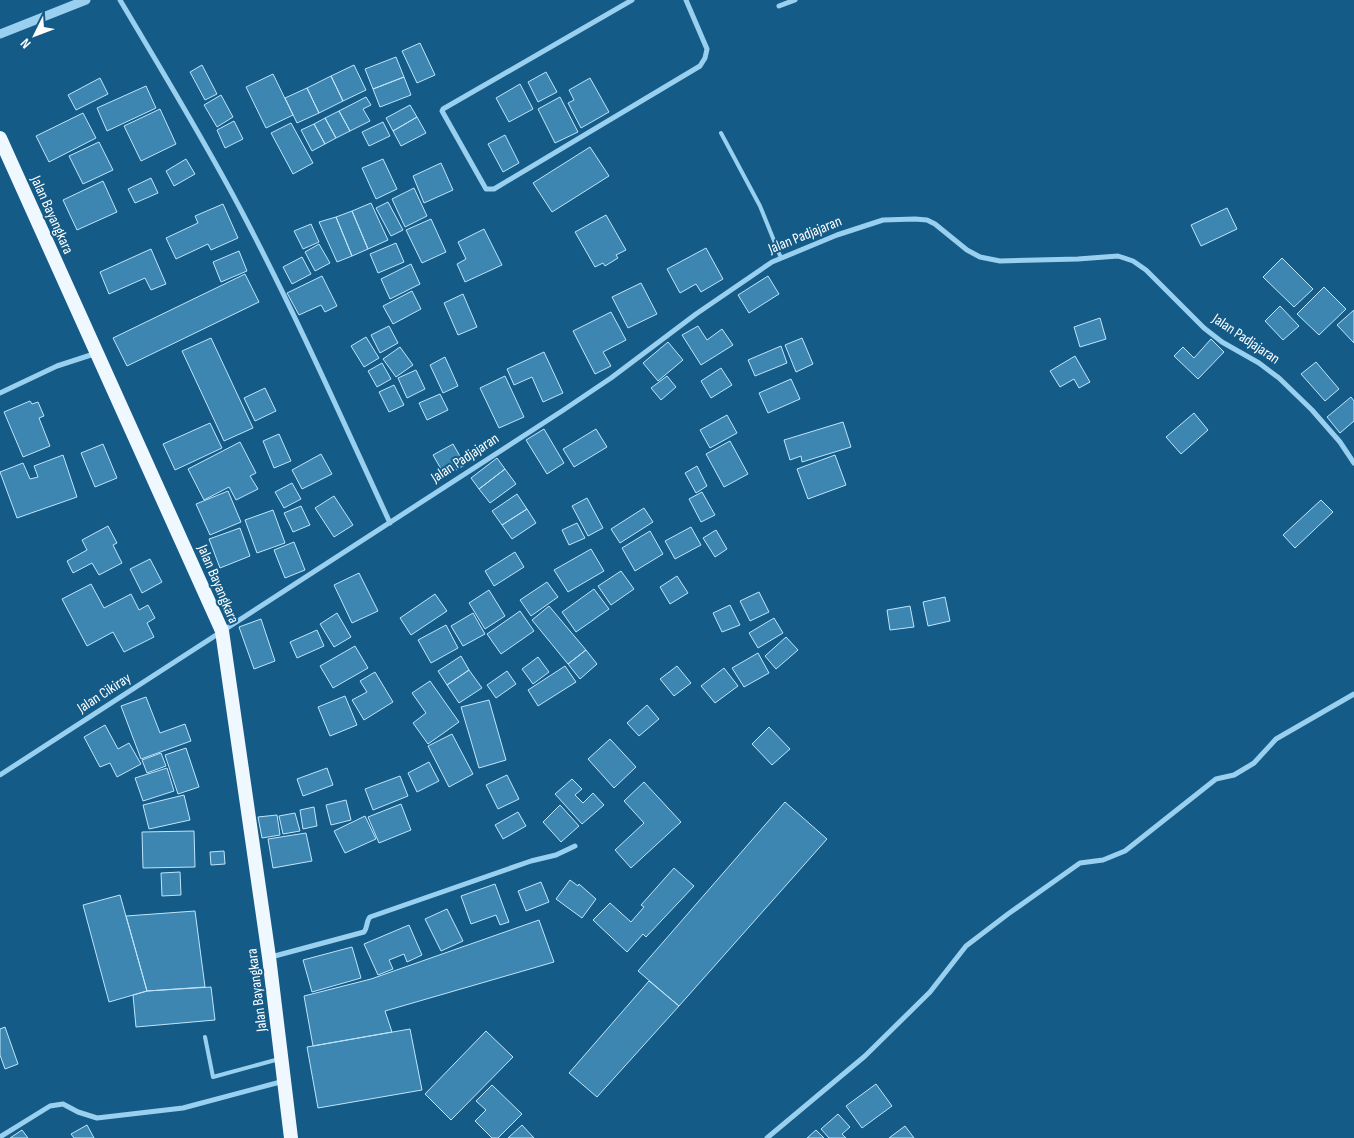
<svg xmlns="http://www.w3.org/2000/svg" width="1354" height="1138" viewBox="0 0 1354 1138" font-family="'Sofia Sans Condensed',sans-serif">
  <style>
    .building { fill: #3c86b1; stroke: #bfe5fb }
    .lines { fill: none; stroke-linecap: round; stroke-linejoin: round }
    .service { stroke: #99d0ef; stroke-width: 4 }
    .minor { stroke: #99d0ef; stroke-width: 5 }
    .tertiary { stroke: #99d0ef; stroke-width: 9 }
    .trunk { stroke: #f0f8ff; stroke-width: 14 }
    .labels { text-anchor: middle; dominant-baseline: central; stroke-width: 4; stroke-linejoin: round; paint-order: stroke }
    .street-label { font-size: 15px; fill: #fff; stroke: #145b87 }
  </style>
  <rect width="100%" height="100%" fill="#145b87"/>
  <path class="building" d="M420 43 435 75 417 83 402 51Z
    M396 57 404 77 373 89 365 69Z
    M202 65 217 94 205 100 190 72Z
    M354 65 366 90 343 101 331 76Z
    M546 72 557 92 538 102 528 82Z
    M273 74 293 115 266 128 246 87Z
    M331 76 343 101 319 113 307 88Z
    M404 77 411 95 380 107 373 89Z
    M100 78 108 94 76 110 68 95Z
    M590 78 609 112 581 128 568 103 574 100 569 90Z
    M520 84 533 109 509 122 496 98Z
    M146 86 156 108 107 131 97 108Z
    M307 88 319 113 297 123 285 98Z
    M221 95 233 117 217 127 204 105Z
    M366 97 371 105 363 109 370 121 350 131 339 111Z
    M560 97 578 132 555 143 538 109Z
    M410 105 417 117 393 131 386 118Z
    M160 109 176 144 141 161 124 126Z
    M339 111 350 131 336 138 325 118Z
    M83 113 96 138 49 162 36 136Z
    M417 117 426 133 401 146 393 131Z
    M325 118 336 138 325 144 314 124Z
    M234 121 243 139 225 148 217 130Z
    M383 122 390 136 369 146 362 132Z
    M291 123 313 163 293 174 271 133Z
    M314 124 325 144 312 151 301 130Z
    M505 135 519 163 503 172 488 144Z
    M99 142 113 170 83 184 69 156Z
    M590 147 609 176 552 212 533 183Z
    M186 159 195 174 174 186 166 171Z
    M383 159 397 189 376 199 362 168Z
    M441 163 453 190 424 203 413 176Z
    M151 178 158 193 135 203 128 189Z
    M103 181 117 212 77 230 63 200Z
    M414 188 427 216 405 227 392 199Z
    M388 202 403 230 391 236 376 208Z
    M371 203 388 240 368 249 352 211Z
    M223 204 238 238 211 250 208 244 176 259 166 238 198 223 195 216Z
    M1227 208 1237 229 1201 246 1191 225Z
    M352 211 368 249 352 256 336 217Z
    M606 215 626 250 616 255 618 258 605 266 603 263 595 267 575 232Z
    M336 217 352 256 337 262 319 222Z
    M431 219 446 252 422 263 406 230Z
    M311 224 319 242 303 249 294 231Z
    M484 229 502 265 465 282 457 264 466 259 458 242Z
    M396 243 404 262 378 273 370 254Z
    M319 244 330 263 315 271 305 252Z
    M706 248 723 279 701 292 696 284 680 293 667 269Z
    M151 249 166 284 151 290 145 278 109 294 100 272Z
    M239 251 247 271 221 282 213 262Z
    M302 257 311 274 292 284 283 267Z
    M1282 258 1313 289 1294 307 1263 277Z
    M411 264 420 284 390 299 381 279Z
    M245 274 259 302 127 366 113 338Z
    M322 276 337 306 325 312 321 305 299 315 287 293Z
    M768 276 779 294 749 313 738 295Z
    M641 283 657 314 628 328 612 297Z
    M1324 287 1346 309 1319 335 1297 314Z
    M412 291 421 309 393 324 383 306Z
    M463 294 477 327 458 335 444 303Z
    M1280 306 1299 326 1283 340 1265 321Z
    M1354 310V343L1337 325Z
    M611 312 626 340 603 352 611 366 595 374 573 331Z
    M1100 318 1106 339 1080 347 1074 327Z
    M389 326 398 343 380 353 371 335Z
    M698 326 707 340 722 329 733 345 701 365 682 335Z
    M366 337 379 358 364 367 351 346Z
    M211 338 253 428 224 441 182 351Z
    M802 338 813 364 796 372 785 345Z
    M1211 339 1224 352 1198 379 1174 356 1183 347 1194 358Z
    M668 342 683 360 658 381 643 363Z
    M781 346 787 363 755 376 748 360Z
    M400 347 413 365 396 377 383 359Z
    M544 352 563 393 543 402 532 377 514 385 507 369Z
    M1075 356 1090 382 1079 388 1074 379 1060 387 1050 371Z
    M445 357 458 386 443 393 430 365Z
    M1316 362 1339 389 1325 401 1301 374Z
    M382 363 391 379 377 387 368 371Z
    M721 368 732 385 711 398 701 381Z
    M416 370 425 389 407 398 398 378Z
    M505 376 524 417 499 428 480 388Z
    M667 376 676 387 661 400 651 388Z
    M791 379 800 399 768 413 759 393Z
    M394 385 404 405 389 412 379 392Z
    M265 388 276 411 255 421 244 398Z
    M440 394 448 410 427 420 419 403Z
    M1351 397 1354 401V421L1340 433 1327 417Z
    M30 401 32 404 38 402 44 416 39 418 50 446 23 457 4 412Z
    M1194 413 1208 430 1181 454 1166 437Z
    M727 415 737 433 710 448 700 430Z
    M843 422 851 447 802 462 801 456 790 460 784 440Z
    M210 423 222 448 175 470 163 444Z
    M544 429 564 463 547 474 526 440Z
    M596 429 607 447 574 467 563 449Z
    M279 434 291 461 274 468 263 441Z
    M730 441 748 474 724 487 706 454Z
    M240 442 256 473 250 476 258 489 236 500 229 487 204 500 188 469Z
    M103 444 117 478 95 487 81 453Z
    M453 444 465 465 445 476 433 455Z
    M321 454 332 474 302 489 292 470Z
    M63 455 77 497 17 518 0 472 23 463 30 479 38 477 34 466Z
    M835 455 846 485 808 499 797 469Z
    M497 458 505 469 479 489 471 478Z
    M697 466 707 486 696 493 685 473Z
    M505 469 516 484 490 503 479 489Z
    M292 483 301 499 284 508 275 492Z
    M228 491 241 522 210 535 196 504Z
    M702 492 715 515 701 522 689 499Z
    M517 494 527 509 502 525 492 511Z
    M334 496 353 525 334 537 315 508Z
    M587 498 603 528 588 536 572 506Z
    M1321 500 1333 512 1295 548 1283 535Z
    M301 506 310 525 293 532 284 513Z
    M644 508 653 522 620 543 611 529Z
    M527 509 536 523 512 539 502 525Z
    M273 510 285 543 257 553 245 520Z
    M577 523 585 538 569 545 562 530Z
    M108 526 117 543 113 545 122 563 99 575 92 563 73 573 67 561 87 550 82 540Z
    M691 527 701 545 675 559 665 541Z
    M240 528 250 556 220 568 209 539Z
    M716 530 727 549 715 557 703 538Z
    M650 531 663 554 635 571 622 548Z
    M294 542 305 570 285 578 274 550Z
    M591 549 604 571 568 592 554 570Z
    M515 552 524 567 494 586 485 571Z
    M150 559 162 582 142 593 130 569Z
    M621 571 634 589 611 605 598 586Z
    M359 573 378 611 352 623 334 585Z
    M677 576 688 593 670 604 660 587Z
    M547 582 558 597 531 616 520 600Z
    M91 584 104 608 131 594 139 610 148 605 155 618 147 623 154 637 124 652 113 632 87 646 62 599Z
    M594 589 609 609 576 632 562 612Z
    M489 590 505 616 485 629 469 603Z
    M759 592 769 612 750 621 740 601Z
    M435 594 447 611 411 635 400 618Z
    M945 597 950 621 928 626 923 602Z
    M730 605 740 625 722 632 713 613Z
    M549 606 586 650 568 664 532 620Z
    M910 606 914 627 890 630 887 610Z
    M520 611 534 631 501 654 487 634Z
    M337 613 351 637 334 647 320 624Z
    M473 613 485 634 463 646 451 626Z
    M774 618 783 633 758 648 749 633Z
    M261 619 275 661 254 669 239 627Z
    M446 625 458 648 431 663 418 640Z
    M317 630 324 646 297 658 290 642Z
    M786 637 798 650 776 669 765 656Z
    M355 646 368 668 333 688 320 666Z
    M586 650 597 664 580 679 568 664Z
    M758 653 769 673 744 687 732 668Z
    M461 656 469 670 447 685 438 671Z
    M538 657 549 672 533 684 522 669Z
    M565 666 576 682 538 706 528 690Z
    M677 666 691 683 674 696 660 679Z
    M724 668 738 686 715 703 701 686Z
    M469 670 482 688 459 703 447 685Z
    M507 671 516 684 496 698 487 685Z
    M375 672 393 702 364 720 352 700 367 692 360 681Z
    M430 681 459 722 428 744 413 723 426 713 412 693Z
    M345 696 357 725 330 736 318 707Z
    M146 697 160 733 185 724 191 741 141 759 121 706Z
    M489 700 506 760 479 768 461 707Z
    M647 705 659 719 639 736 627 723Z
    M105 725 118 749 129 743 141 764 117 777 110 763 100 767 84 737Z
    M769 727 790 749 772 765 752 744Z
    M452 734 473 774 449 787 428 746Z
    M610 739 636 767 614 788 588 759Z
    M186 748 199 787 178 794 165 755Z
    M161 753 166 766 147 773 142 760Z
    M429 762 439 781 417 792 408 773Z
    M167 768 174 791 143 801 135 778Z
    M327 768 333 785 303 796 297 779Z
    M507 775 519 799 498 809 486 785Z
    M400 776 408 796 373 810 365 789Z
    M572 779 582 789 575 795 583 803 593 793 604 805 582 824 555 794Z
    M644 782 681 822 631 868 615 850 644 823 624 801Z
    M184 795 190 820 149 829 143 805Z
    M346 800 351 820 331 825 326 805Z
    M785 802 827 839 679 1006 638 971Z
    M401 804 411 830 379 843 368 817Z
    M560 805 579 826 561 842 543 822Z
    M314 807 317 826 303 829 300 810Z
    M518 812 526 826 503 839 495 825Z
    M295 813 300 831 283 834 279 816Z
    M277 815 280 835 262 838 258 817Z
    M365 816 376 839 345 853 334 831Z
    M194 831 195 867 143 868 142 832Z
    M306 833 312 861 273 868 268 839Z
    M224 851 225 864 211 865 210 852Z
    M674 868 694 886 646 937 643 934 627 952 593 920 610 903 631 922 644 907 641 905Z
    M180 872 181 895 162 896 161 873Z
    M570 880 578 886 579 884 596 899 582 918 556 899Z
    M541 882 549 902 526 911 518 891Z
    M495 884 509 922 500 925 496 915 471 924 461 896Z
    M120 895 147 991 109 1002 83 905Z
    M447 909 463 941 441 951 425 919Z
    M195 911 205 987 147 991 126 916Z
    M539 920 554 962 385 1011 392 1032 313 1046 304 996 371 979Z
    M409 925 422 955 407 962 404 954 389 960 393 969 378 975 364 944Z
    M352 947 361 978 312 992 303 960Z
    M649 981 679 1006 597 1097 569 1073Z
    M211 987 215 1020 136 1027 133 995 147 991Z
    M5 1027 18 1064 5 1069 0 1055V1029Z
    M410 1029 422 1090 318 1108 307 1047Z
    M486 1031 513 1057 451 1120 425 1094Z
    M876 1084 892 1106 862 1128 846 1106Z
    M492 1085 522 1114 498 1138H492L475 1121 486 1110 476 1101Z
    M838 1114 850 1127 842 1134 846 1138H829L821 1129Z
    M87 1125 94 1138H74L71 1134Z
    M522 1125 534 1138H508Z
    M905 1126 914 1138H889Z
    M22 1130 28 1138H10Z
    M816 1130 824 1138H807Z"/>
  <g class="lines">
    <path class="service" d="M721 133 760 206 781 258
      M205 1037 213 1077 279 1059"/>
    <path class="minor" d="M120 0C162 71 205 141 243 214 296 315 342 419 390 523
      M632 0 443 109 442 111 486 189H494L700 66 705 58 707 49 686 0
      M779 6 795 0
      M0 393 57 366 97 353
      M0 775 562 411 611 378 696 314 772 262 837 235 883 220 915 219 927 220 935 224 967 250 980 257 1000 261 1078 259 1118 256 1133 261 1146 270 1204 328 1222 342 1259 363 1279 378 1312 410 1340 442 1354 463
      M271 957 364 932C368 927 366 921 370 917L531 861 556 855 575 846
      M0 1137 50 1106 63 1104 78 1112 97 1118 183 1108 284 1081
      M767 1138 865 1056 930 992 966 946 1008 914 1080 863 1103 860 1125 851 1216 779 1234 775 1254 763 1276 739 1354 694"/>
    <path class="tertiary" d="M0 34 86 0"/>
    <path class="trunk" d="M0 138 222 631 269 957 291 1138"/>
  </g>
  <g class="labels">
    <g class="street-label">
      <text transform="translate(52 215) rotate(66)">Jalan Bayangkara</text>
      <text transform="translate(805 235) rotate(-22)">Jalan Padjajaran</text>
      <text transform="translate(1246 339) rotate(34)">Jalan Padjajaran</text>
      <text transform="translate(465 458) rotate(-33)">Jalan Padjajaran</text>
      <text transform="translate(218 584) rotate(67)">Jalan Bayangkara</text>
      <text transform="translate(104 693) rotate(-33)">Jalan Cikiray</text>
      <text transform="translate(257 990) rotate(-97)">Jalan Bayangkara</text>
    </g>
  </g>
  <g transform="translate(35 35) rotate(228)" stroke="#145b87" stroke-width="4" paint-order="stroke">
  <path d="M0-4L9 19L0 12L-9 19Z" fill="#ffffff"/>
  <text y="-8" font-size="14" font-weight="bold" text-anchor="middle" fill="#ffffff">N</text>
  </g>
</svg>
